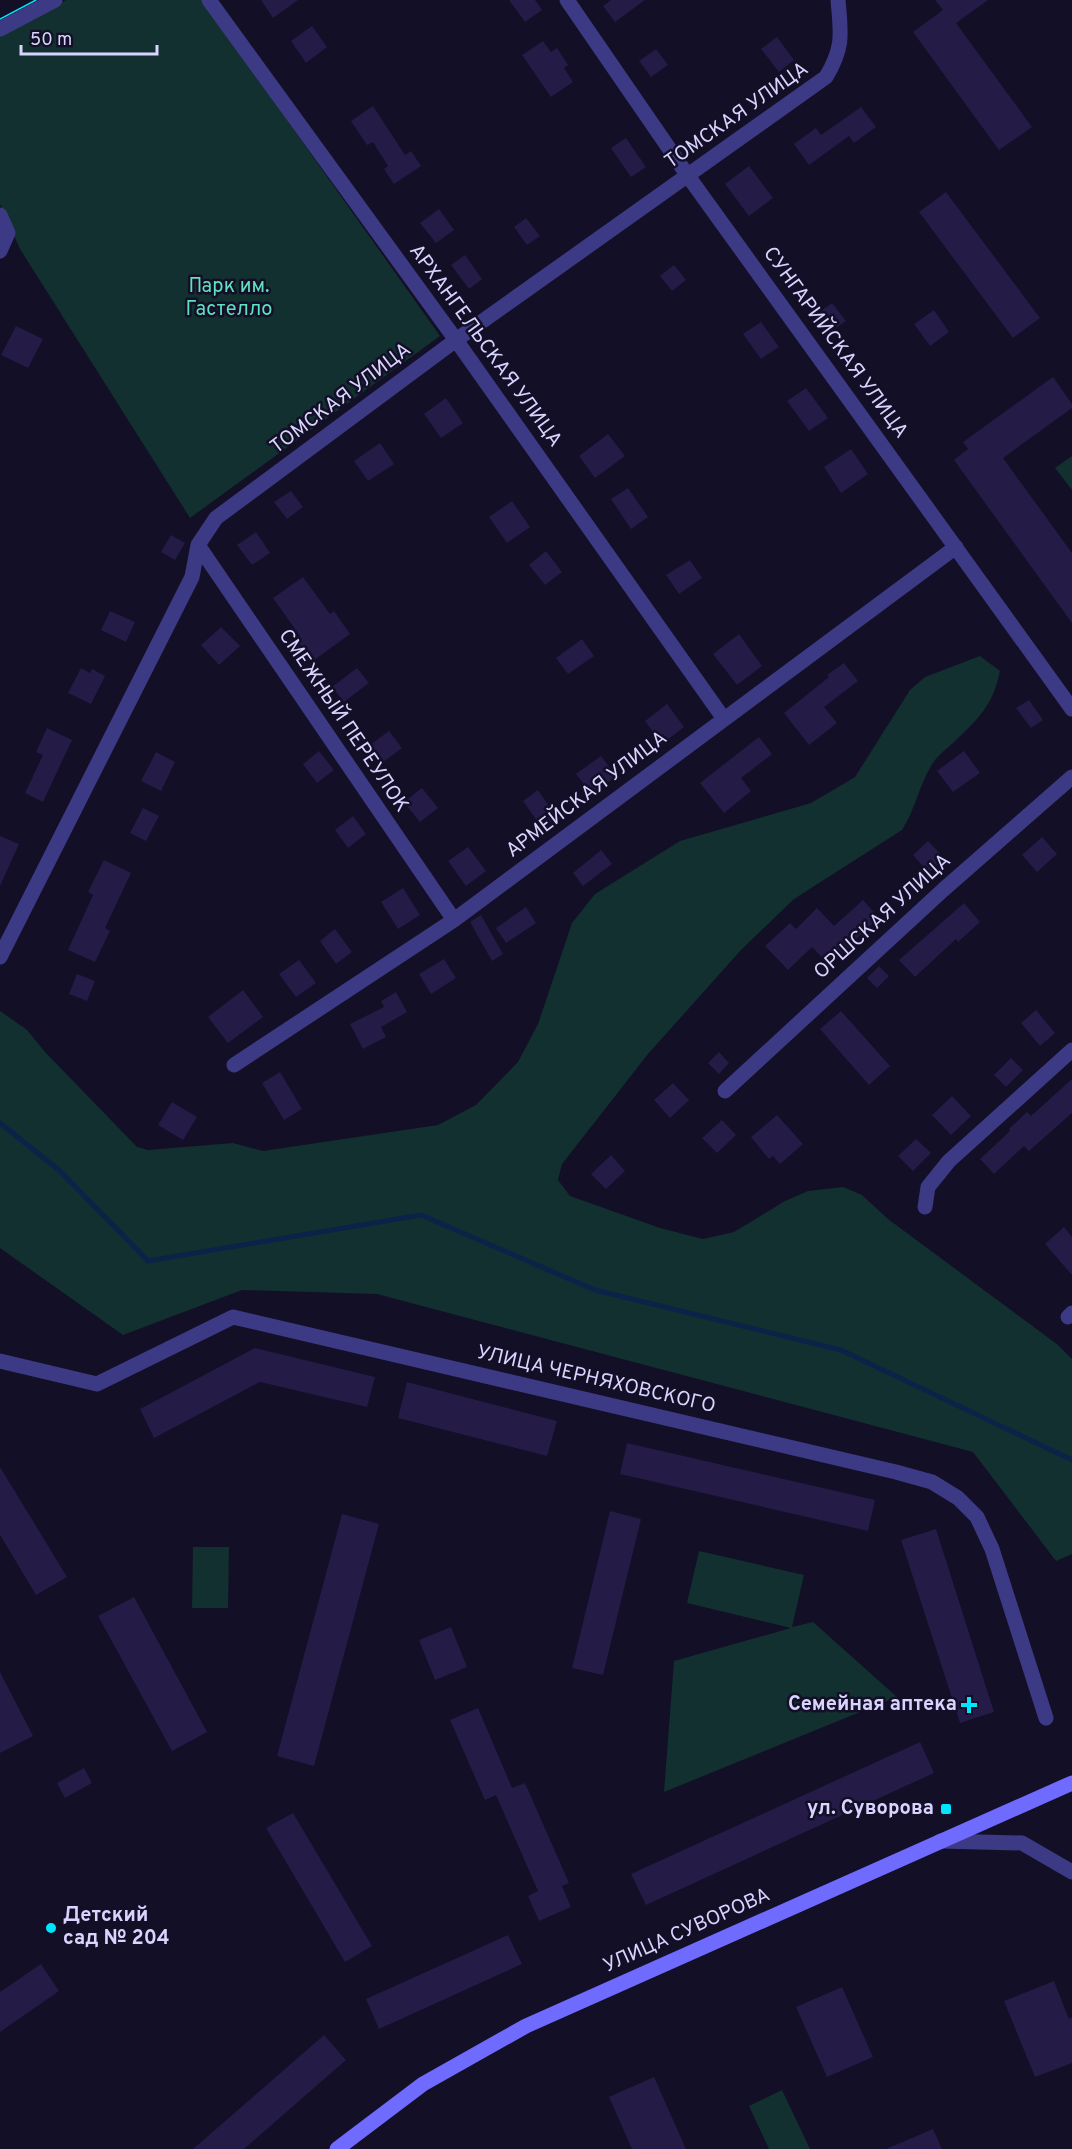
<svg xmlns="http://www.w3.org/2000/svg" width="1072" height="2149" viewBox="0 0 1072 2149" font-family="Overpass,sans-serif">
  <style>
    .green { fill: #12302f }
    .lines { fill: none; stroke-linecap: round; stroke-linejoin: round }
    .stream { stroke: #0c2248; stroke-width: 5 }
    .building { fill: #241b47 }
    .minor { stroke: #3d3a85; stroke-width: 15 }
    .tertiary { stroke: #3d3a85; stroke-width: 15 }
    .secondary { stroke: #6f6bff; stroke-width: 15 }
    .tram { stroke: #00e5ff; stroke-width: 1.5 }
    .poi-dot { fill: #00e5ff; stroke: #130f26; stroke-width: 2 }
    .labels { text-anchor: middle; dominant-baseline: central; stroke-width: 5; stroke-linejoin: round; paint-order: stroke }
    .street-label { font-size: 20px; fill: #d9d4ff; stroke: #130f26 }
    .park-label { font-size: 20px; fill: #5fe0c0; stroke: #130f26 }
    .poi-label { font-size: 20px; font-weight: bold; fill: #d9d4ff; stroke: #130f26; text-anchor: end }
  </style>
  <rect width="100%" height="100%" fill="#130f26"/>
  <path class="green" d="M66 0H202L440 336 190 518 20 249 0 204V35Z
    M1072 456V490L1055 468Z
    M980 656 1000 671C993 706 978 719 953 743 945 750 936 757 931 766 919 786 915 810 902 830L794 899 741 950 648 1054 562 1164 558 1180 570 1196 660 1228 703 1239 734 1232 785 1201 808 1191 843 1187 862 1195 888 1219 1058 1345 1072 1359V1554L1056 1561 973 1452 377 1294 242 1290 123 1335 0 1248V1011L27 1030 45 1052 137 1147 148 1150 233 1143 263 1151 438 1125 476 1105 518 1062 538 1024 572 923 595 894 680 841 811 803 855 777 910 690 925 677Z
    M193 1547H229L228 1608H192Z
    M699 1551 804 1575 792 1627 813 1622 897 1697 664 1792 674 1661 791 1628 687 1603Z
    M782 2090 810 2149H769L749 2106Z"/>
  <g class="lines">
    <path class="stream" d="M0 1123 60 1171 148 1261 421 1215 595 1290 841 1350 1072 1460"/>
  </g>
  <path class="building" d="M261 0H298L273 18Z
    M509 0H535L542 10 525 22Z
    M611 0H645L615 22 603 6Z
    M935 0H988L956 23 1032 127 999 150 913 32 943 10Z
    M312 26 327 47 306 63 291 41Z
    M777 37 794 60 779 72 761 49Z
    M543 41 551 52 557 48 568 65 564 68 573 82 551 97 522 55Z
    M656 49 668 65 651 77 639 61Z
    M373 106 405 155 411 151 421 166 394 184 384 169 388 166 373 142 367 145 351 121Z
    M861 107 876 127 854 143 849 136 809 165 794 144 816 128 821 135Z
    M626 138 646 167 631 177 611 148Z
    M749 166 773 198 749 216 725 184Z
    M946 192 1040 318 1013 338 919 212Z
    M439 209 454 230 436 243 420 223Z
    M526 218 540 236 527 245 514 227Z
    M465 255 482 279 469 289 451 265Z
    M674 265 686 280 672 291 660 276Z
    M832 303 846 321 827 334 814 316Z
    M934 310 949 332 930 346 914 324Z
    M761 322 779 347 761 359 743 334Z
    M16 326 43 339 28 368 1 355Z
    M1053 377 1072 404V408L1003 458 1072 553V623L954 460 968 449 963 442Z
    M806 388 828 418 809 431 787 401Z
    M446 398 463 423 441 438 424 414Z
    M608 434 625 456 595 478 579 456Z
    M380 443 394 464 368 481 354 461Z
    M851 449 868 474 841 493 824 467Z
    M628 488 648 517 631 529 611 499Z
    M291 491 303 507 287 519 274 502Z
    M512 501 530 527 507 543 489 517Z
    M256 532 270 553 252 565 237 545Z
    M171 535 185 543 175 560 161 552Z
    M546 551 562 572 545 585 529 565Z
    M690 560 702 578 679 594 666 575Z
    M303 577 330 614 334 611 350 634 313 661 296 639 300 636 273 598Z
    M110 611 135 622 126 642 101 630Z
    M221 627 240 646 219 665 201 645Z
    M739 634 762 666 737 685 713 654Z
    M582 639 594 656 568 674 556 658Z
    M844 663 858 681 824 707 837 723 809 745 784 713 829 677 827 675Z
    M81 668 90 673 92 669 105 676 91 704 68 693Z
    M357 668 369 683 344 702 332 687Z
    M1029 700 1043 720 1031 728 1016 708Z
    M667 704 684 727 662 744 645 721Z
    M47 728 72 740 43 802 25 793 43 755 36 752Z
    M389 731 402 748 379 765 366 748Z
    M759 737 772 754 741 778 751 791 724 813 700 783Z
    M319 751 334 770 317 783 303 764Z
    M964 751 980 773 953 792 937 771Z
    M156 752 175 762 161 791 141 781Z
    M601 756 616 776 592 795 576 774Z
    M422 788 438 808 420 822 404 802Z
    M538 790 557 818 542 828 523 801Z
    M143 808 159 816 146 841 130 833Z
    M353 816 366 834 348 848 335 830Z
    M0 836 19 844 0 886Z
    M1042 837 1057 854 1037 872 1022 855Z
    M928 841 944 858 929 873 913 855Z
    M468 847 486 871 466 886 448 861Z
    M601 850 612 864 583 886 573 873Z
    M104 860 131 873 105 928 110 931 95 962 68 950 93 895 88 892Z
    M403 888 420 915 398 929 381 902Z
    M863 900 879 918 850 944 852 945 830 966 812 947 788 970 765 946 790 923 796 929 817 908 834 926Z
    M964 903 980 922 958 942 956 939 915 977 899 960Z
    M526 907 536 923 506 943 496 928Z
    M481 915 503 954 492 961 470 922Z
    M335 929 352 952 336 964 320 941Z
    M444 959 456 978 431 994 419 974Z
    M299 960 316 983 296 997 279 974Z
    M879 966 889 976 877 988 867 978Z
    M77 974 95 981 87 1001 69 994Z
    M243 990 263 1017 228 1043 208 1017Z
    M396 992 407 1012 381 1027 386 1037 363 1049 350 1024 384 1007 381 1001Z
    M1036 1010 1055 1033 1040 1046 1021 1023Z
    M841 1011 890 1066 869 1085 820 1029Z
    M719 1052 729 1063 719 1074 708 1063Z
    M1011 1058 1023 1070 1006 1087 994 1075Z
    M280 1072 302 1109 284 1120 262 1083Z
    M1072 1079V1113L1029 1151 1024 1146 994 1174 980 1159 1010 1131 1009 1129 1027 1112 1031 1116Z
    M673 1083 689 1100 670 1118 654 1100Z
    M952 1096 971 1116 951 1135 932 1115Z
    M172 1102 197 1117 183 1140 158 1125Z
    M777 1115 803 1144 780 1164 773 1156 769 1159 751 1137Z
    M722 1120 736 1135 717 1153 702 1138Z
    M916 1139 931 1153 913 1171 898 1156Z
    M611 1155 625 1171 606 1189 591 1174Z
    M1064 1227 1072 1237V1275L1045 1244Z
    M255 1348 375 1377 367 1407 260 1382 154 1438 140 1409Z
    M407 1382 557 1421 547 1456 398 1418Z
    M627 1443 875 1500 868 1531 620 1474Z
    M0 1467 67 1577 36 1595 0 1535Z
    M610 1511 641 1519 603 1675 572 1668Z
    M342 1514 379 1524 314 1766 277 1756Z
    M936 1529 994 1712 960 1723 901 1540Z
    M134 1597 207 1732 172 1751 98 1616Z
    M451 1627 467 1667 435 1680 419 1640Z
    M0 1672 33 1736 0 1753Z
    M478 1708 512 1788 525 1783 569 1883 562 1886 571 1907 539 1921 528 1896 538 1891 496 1795 485 1800 450 1720Z
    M920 1742 934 1773 646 1905 631 1874Z
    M84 1768 92 1783 65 1798 57 1783Z
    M293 1813 372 1946 345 1962 266 1828Z
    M508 1935 522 1964 379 2029 366 1999Z
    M41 1964 59 1991 0 2032V1992Z
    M1054 1981 1069 2019 1072 2017V2063L1035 2077 1004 2001Z
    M842 1987 873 2057 827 2077 796 2007Z
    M324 2035 346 2060 244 2149H193Z
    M654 2077 686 2149H632L609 2097Z
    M933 2129 942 2149H886Z"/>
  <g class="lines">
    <path class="minor" d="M209 0 456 340 724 719
      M567 0 688 176 1072 709
      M0 215 8 233 0 251
      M198 545 454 920
      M0 957 192 577 198 545 216 518 456 340 826 77C844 47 841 34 838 0
      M234 1065 454 920 956 547
      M725 1091 943 890 1072 777
      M925 1207 928 1187 949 1161 1072 1050
      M1068 1317 1072 1313
      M0 1361 97 1384 233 1317 896 1472 932 1482 958 1498 977 1517 992 1549 1046 1718"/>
    <path class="tertiary" d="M0 29 55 0
      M940 1841 1022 1843 1072 1872"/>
    <path class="secondary" d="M337 2149 423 2084 526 2026 1072 1783"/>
    <path class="tram" d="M0 19 36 0"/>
  </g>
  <g class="poi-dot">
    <path d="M966 1696h6v6h6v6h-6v6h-6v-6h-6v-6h6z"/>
    <rect x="940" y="1803" width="12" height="12" rx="3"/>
    <circle cx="51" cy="1928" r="6"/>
  </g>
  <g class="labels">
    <g class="street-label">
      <text transform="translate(737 116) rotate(-35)">ТОМСКАЯ УЛИЦА</text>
      <text transform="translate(835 343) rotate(54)">СУНГАРИЙСКАЯ УЛИЦА</text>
      <text transform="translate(485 346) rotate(54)">АРХАНГЕЛЬСКАЯ УЛИЦА</text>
      <text transform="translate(341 399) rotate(-37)">ТОМСКАЯ УЛИЦА</text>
      <text transform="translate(343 721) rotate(56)">СМЕЖНЫЙ ПЕРЕУЛОК</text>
      <text transform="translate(587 795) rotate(-37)">АРМЕЙСКАЯ УЛИЦА</text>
      <text transform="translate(883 917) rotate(-42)">ОРШСКАЯ УЛИЦА</text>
      <text transform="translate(596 1380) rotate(13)">УЛИЦА ЧЕРНЯХОВСКОГО</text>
      <text transform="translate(687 1931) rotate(-24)">УЛИЦА СУВОРОВА</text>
    </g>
    <g class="park-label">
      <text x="229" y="287">Парк им.<tspan x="229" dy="23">Гастелло</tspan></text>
    </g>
    <g class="poi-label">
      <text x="957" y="1705">Семейная аптека</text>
      <text x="934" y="1809">ул. Суворова</text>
      <text x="63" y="1916" text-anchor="start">Детский<tspan x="63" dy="23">сад № 204</tspan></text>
    </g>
  </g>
  <path d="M21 45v9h136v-9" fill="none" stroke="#d9d4ff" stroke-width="3"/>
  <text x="30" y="45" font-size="18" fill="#d9d4ff" stroke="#130f26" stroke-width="4.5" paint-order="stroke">50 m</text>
</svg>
